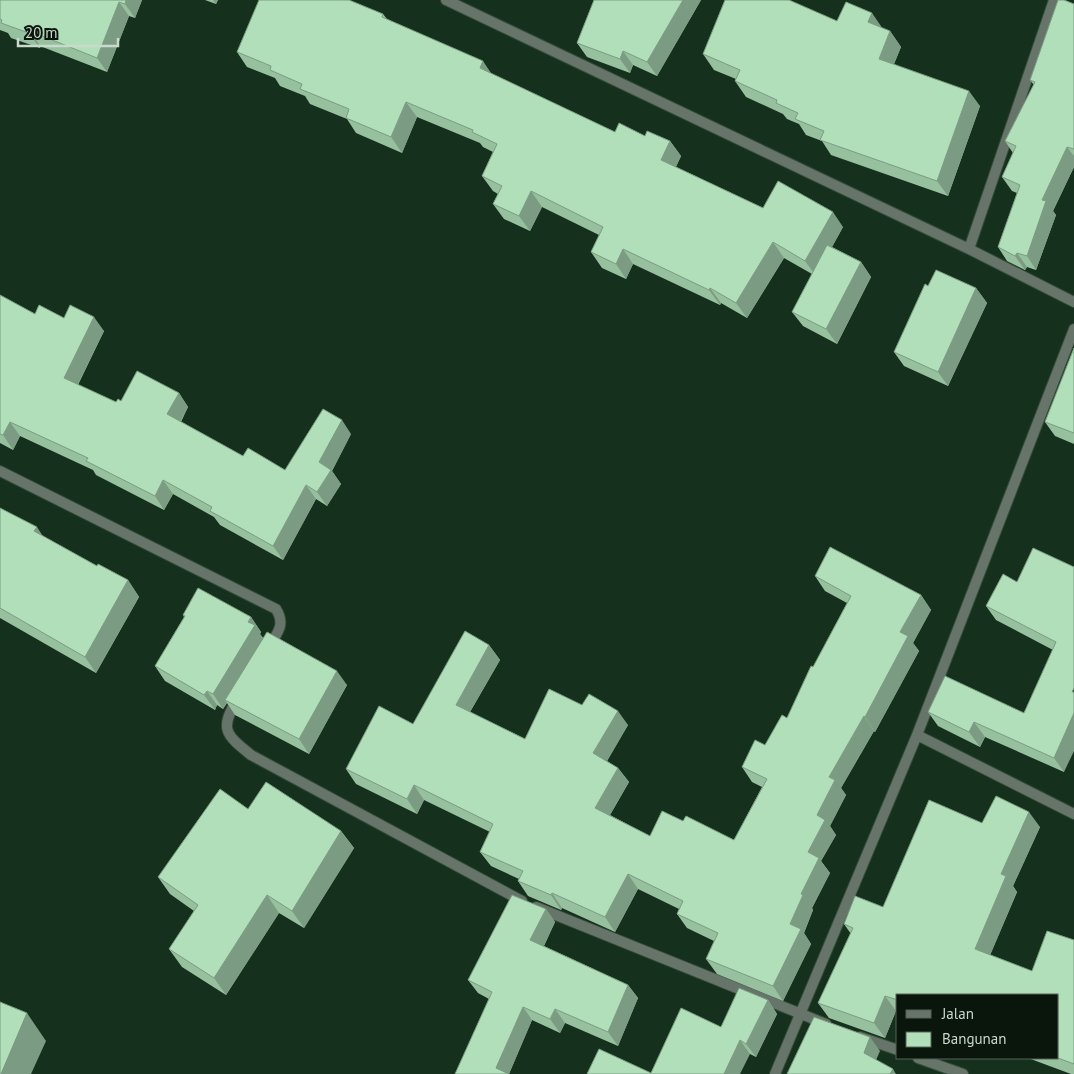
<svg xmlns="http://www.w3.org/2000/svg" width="1074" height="1074" viewBox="0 0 1074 1074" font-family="'PT Sans',sans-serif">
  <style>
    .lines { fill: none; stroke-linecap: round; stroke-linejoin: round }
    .street-casing { stroke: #324b38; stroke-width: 12 }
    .street { stroke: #677469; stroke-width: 10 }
    .wall { fill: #97c09f }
    .shaded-wall { fill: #7b9c82 }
    .building { fill: #b0dfb9; stroke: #7b9c82 }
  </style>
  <rect width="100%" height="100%" fill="#15301c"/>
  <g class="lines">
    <g class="street-casing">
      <path id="street" d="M446 0 969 249 1074 302
        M969 249 1054 0
        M0 471 276 609C286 625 277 633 269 647
        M238 698C219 729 225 734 251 755L522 901
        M917 735 1074 814
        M536 907 826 1024
        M860 1037 898 1050
        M918 1058 963 1074
        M775 1074 917 735 1074 329"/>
    </g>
    <use href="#street" class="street"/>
  </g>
  <path class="wall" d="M0 0H142L135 18 129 16 107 72 40 46V48L11 38 8 33 0 30Z
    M205 0H218L216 4Z
    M594 0H701L657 76 633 65 630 73 587 57 577 43Z
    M1074 4V167L1053 211 1056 215 1036 270 1027 267 1025 270 1007 261 998 247 1017 193 1012 191 1002 177 1013 153 1005 141 1034 85 1030 80Z
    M383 14 387 19 492 74 615 132 645 136 670 141 681 156 676 167 763 208 843 227 832 247 861 262 871 277 837 344 803 326 792 312 812 274 784 258 747 318 721 303 720 305 633 264 626 279 602 268 591 252 599 235 542 207 530 231 504 219 493 204 498 194 493 191 482 176 493 152 483 147 480 143 417 117 402 153 356 133 347 119 310 104 305 96 280 86 275 78 247 67 237 52Z
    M837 21 882 28 890 31 901 47 894 64 980 106 948 196 831 155 822 141 806 135 799 124 787 119 783 114 746 97 735 81 736 79 714 70 703 54Z
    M928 286 976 288 987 303 948 386 904 366 894 352Z
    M0 295 35 314 64 318 104 331 78 385 116 402 179 393 188 407 181 422 243 456 285 470 351 434 332 471 341 484 327 506 316 499 283 560 220 525 214 517 173 494 164 510 96 475 93 470 20 436 13 450 0 443Z
    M1074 348V444L1055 436 1045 422Z
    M0 508 43 536 97 566 128 580 139 597 96 673 0 618Z
    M1074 567 1064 772 985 737 980 747 938 726 928 712 1024 713 1053 650 996 620 986 606 1017 582Z
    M815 576 921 595 931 610 913 643 919 651 875 732 874 731 841 788 846 795 830 826 836 835 821 861 830 873 812 908 813 910 804 933 811 944 783 1001 717 974 706 959 714 941 687 928 677 914 679 909 638 889 615 932 562 908 561 910 528 896 518 881 519 879 491 866 480 852 490 832 424 800 417 814 356 784 346 769 413 724 489 645 500 660 470 712 525 739 582 705 628 725 607 761 618 768 629 782 610 815 650 836 683 821 734 840 762 787 752 782 742 767 765 745 787 718 813 667 847 603 825 591Z
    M183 615 251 617 261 632 260 634 263 638 347 685 309 754 235 715 227 703 223 709 217 705 215 710 165 681 155 666 184 617Z
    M248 809 341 831 354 848 304 928 279 913 226 995 182 967 169 949 194 911 170 894 158 877Z
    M982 823 1040 827 1013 886 1017 892 990 955 1032 971 1074 940V1074H1071L1028 1058H1058L898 995V1012L896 1011 885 1038 829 1018 818 1003 851 934 844 924 883 907Z
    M546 909 555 922 544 946 628 985 638 998 618 1046 565 1023 560 1033 532 1020 509 1074 489 999 478 993 468 980Z
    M768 1000 777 1014 756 1057 750 1054 651 1073 721 1027Z"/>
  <path class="shaded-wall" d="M126 0H142L135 18 125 4Z
    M213 0H218L216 4Z
    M683 0H701L657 76 647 62Z
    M119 2 129 16 107 72 97 58Z
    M872 13 883 29 868 22Z
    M30 31 40 46V48L29 33Z
    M890 31 901 47 890 74 879 59Z
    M623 51 633 65 630 73 620 59Z
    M483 61 493 76 480 68Z
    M969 91 980 106 948 196 937 181Z
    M406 102 417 117 402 153 391 137Z
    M670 141 681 156 672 175 661 160Z
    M1067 147 1074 156V167L1053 211 1056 215 1036 270 1027 256 1042 200Z
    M531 191 542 207 530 231 519 216Z
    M833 212 843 227 816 276 805 261Z
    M773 242 784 258 747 318 736 303Z
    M623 249 633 264 626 279 616 264Z
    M1017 253 1027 267 1025 270 1015 256Z
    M861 262 871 277 837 344 826 329Z
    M710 288 721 303 720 305 709 290Z
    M976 288 987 303 948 386 938 372Z
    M94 317 104 331 74 392 64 378Z
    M179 393 188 407 177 428 167 414Z
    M342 420 351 434 332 471 341 484 327 506 317 492 319 462Z
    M10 422 20 436 13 450 3 435Z
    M163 480 173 494 164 510 155 496Z
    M306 485 316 499 283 560 273 546Z
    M37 527 48 544 34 531Z
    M128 580 139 597 96 673 85 657Z
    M921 595 931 610 913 643 919 651 875 732 865 717 900 632Z
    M251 617 261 632 260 634 265 640 225 700 227 703 223 709 213 694Z
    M489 645 500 660 466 719 456 705Z
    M337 671 347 685 309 754 299 739Z
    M207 691 217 705 215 710 204 695Z
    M618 711 628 725 603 768 593 753Z
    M1074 713V751L1064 772 1054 758Z
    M864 716 874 731 841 788 846 795 830 826 836 835 821 861 830 873 812 908 813 910 804 933 811 944 783 1001 773 986 790 924 801 894 808 852 817 815 829 777Z
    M974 722 985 737 980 747 969 732Z
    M618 768 629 782 606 822 595 808Z
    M414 785 424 800 417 814 407 799Z
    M1029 812 1040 827 1013 886 1017 892 986 965 975 949 1001 874Z
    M341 831 354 848 304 928 292 911Z
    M628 874 638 889 615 932 605 917Z
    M552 893 562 908 561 910 551 895Z
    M267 895 279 913 226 995 214 978Z
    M546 909 555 922 540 954 530 940Z
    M628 985 638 998 618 1046 608 1032Z
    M885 996 896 1011 885 1038 874 1023Z
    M768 1000 777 1014 756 1057 746 1044Z
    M523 1007 532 1020 509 1074 496 1068Z
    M555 1009 565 1023 560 1033 550 1019Z
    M27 1013 46 1041 31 1074H1Z
    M870 1037 880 1051 873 1067 864 1053Z
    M740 1040 750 1054 740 1074H724Z
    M893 1069 896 1074H890Z"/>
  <path class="building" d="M0 0H126L125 4 119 2 97 58 30 31 29 33 1 23 2 20 0 19Z
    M259 0H349L383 14 382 17 483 61 480 68 615 132 619 123 645 136 647 131 670 141 661 160 763 208 778 181 833 212 805 261 773 242 736 303 710 288 709 290 623 249 616 264 591 252 603 227 531 191 519 216 493 204 502 186 482 176 497 144 472 132 473 130 406 102 391 137 346 118 349 109 300 89 302 84 270 70 271 66 237 52Z
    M594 0H683L647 62 623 51 620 59 577 43Z
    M725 0H789L837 21 846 2 872 13 868 22 890 31 879 59 969 91 937 181 820 140 824 131 795 119 798 113 776 103 777 100 735 81 740 70 703 54Z
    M1058 0H1064L1074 4V149L1067 147 1042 200 1046 201 1027 256 1017 253 1015 256 998 247 1020 185 1002 177 1016 146 1005 141 1035 82 1030 80Z
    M827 245 861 262 826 329 792 312Z
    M936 270 976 288 938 372 894 352 925 284 928 286Z
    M0 295 35 314 39 305 64 318 70 305 94 317 64 378 116 402 118 399 121 401 137 371 179 393 167 414 243 456 248 448 285 470 323 409 342 420 319 462 331 470 317 492 306 485 273 546 210 511 212 507 163 480 155 496 86 461 88 458 10 422 3 435 0 434Z
    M1074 348V433L1045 422Z
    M0 508 37 527 34 531 97 566 98 564 128 580 85 657 0 608Z
    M830 547 921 595 900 632 908 636 865 717 864 716 829 777 835 780 817 815 825 820 808 852 819 858 801 894 803 895 790 924 801 929 773 986 706 959 718 933 677 914 683 901 628 874 605 917 552 893 551 895 518 881 523 871 480 852 493 824 414 785 407 799 346 769 379 706 413 724 465 631 489 645 456 705 525 739 549 689 582 705 589 694 618 711 593 753 618 768 595 808 650 836 662 811 683 821 686 816 734 840 767 779 742 767 755 740 765 745 782 715 787 718 811 666 813 667 851 596 815 576Z
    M1033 548 1074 567V688L1072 692H1074V713L1054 758 974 722 969 732 928 712 945 676 1024 713 1056 642 986 606 1003 574 1017 582Z
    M198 588 251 617 248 622 255 625 213 694 207 691 204 695 155 666 185 616 183 615Z
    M267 632 337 671 299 739 225 700Z
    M266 782 341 831 292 911 267 895 214 978 169 949 198 905 158 877 220 789 248 809Z
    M996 796 1029 812 1001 874 1006 876 975 949 1032 971 1047 931 1074 940V1064L1058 1058V995H898V1000L885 996 874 1023 818 1003 853 928 844 924 855 896 883 907 929 800 982 823Z
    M512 895 546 909 530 940 628 985 608 1032 555 1009 550 1019 523 1007 496 1068 509 1074H455L492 992 468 980Z
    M739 988 768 1000 746 1044 740 1040 724 1074H587L599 1049 651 1073 681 1008 721 1027Z
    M0 1002 27 1013 1 1074H0Z
    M814 1017 870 1037 864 1053 893 1069 890 1074H787Z"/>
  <rect x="896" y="994" width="162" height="65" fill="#0a150c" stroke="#566359"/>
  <rect x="906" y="1010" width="25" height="8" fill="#677469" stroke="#566359"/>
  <text x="942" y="1019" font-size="15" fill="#c9d9cc">Jalan</text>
  <rect x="906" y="1032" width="25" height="15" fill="#b0dfb9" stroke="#566359"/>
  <text x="942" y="1044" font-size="15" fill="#c9d9cc">Bangunan</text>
  <path d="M18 38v8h100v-8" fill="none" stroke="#c9d9cc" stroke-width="2.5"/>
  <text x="25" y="38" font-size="15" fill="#c9d9cc" stroke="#0a150c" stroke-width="4" paint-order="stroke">20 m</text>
</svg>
